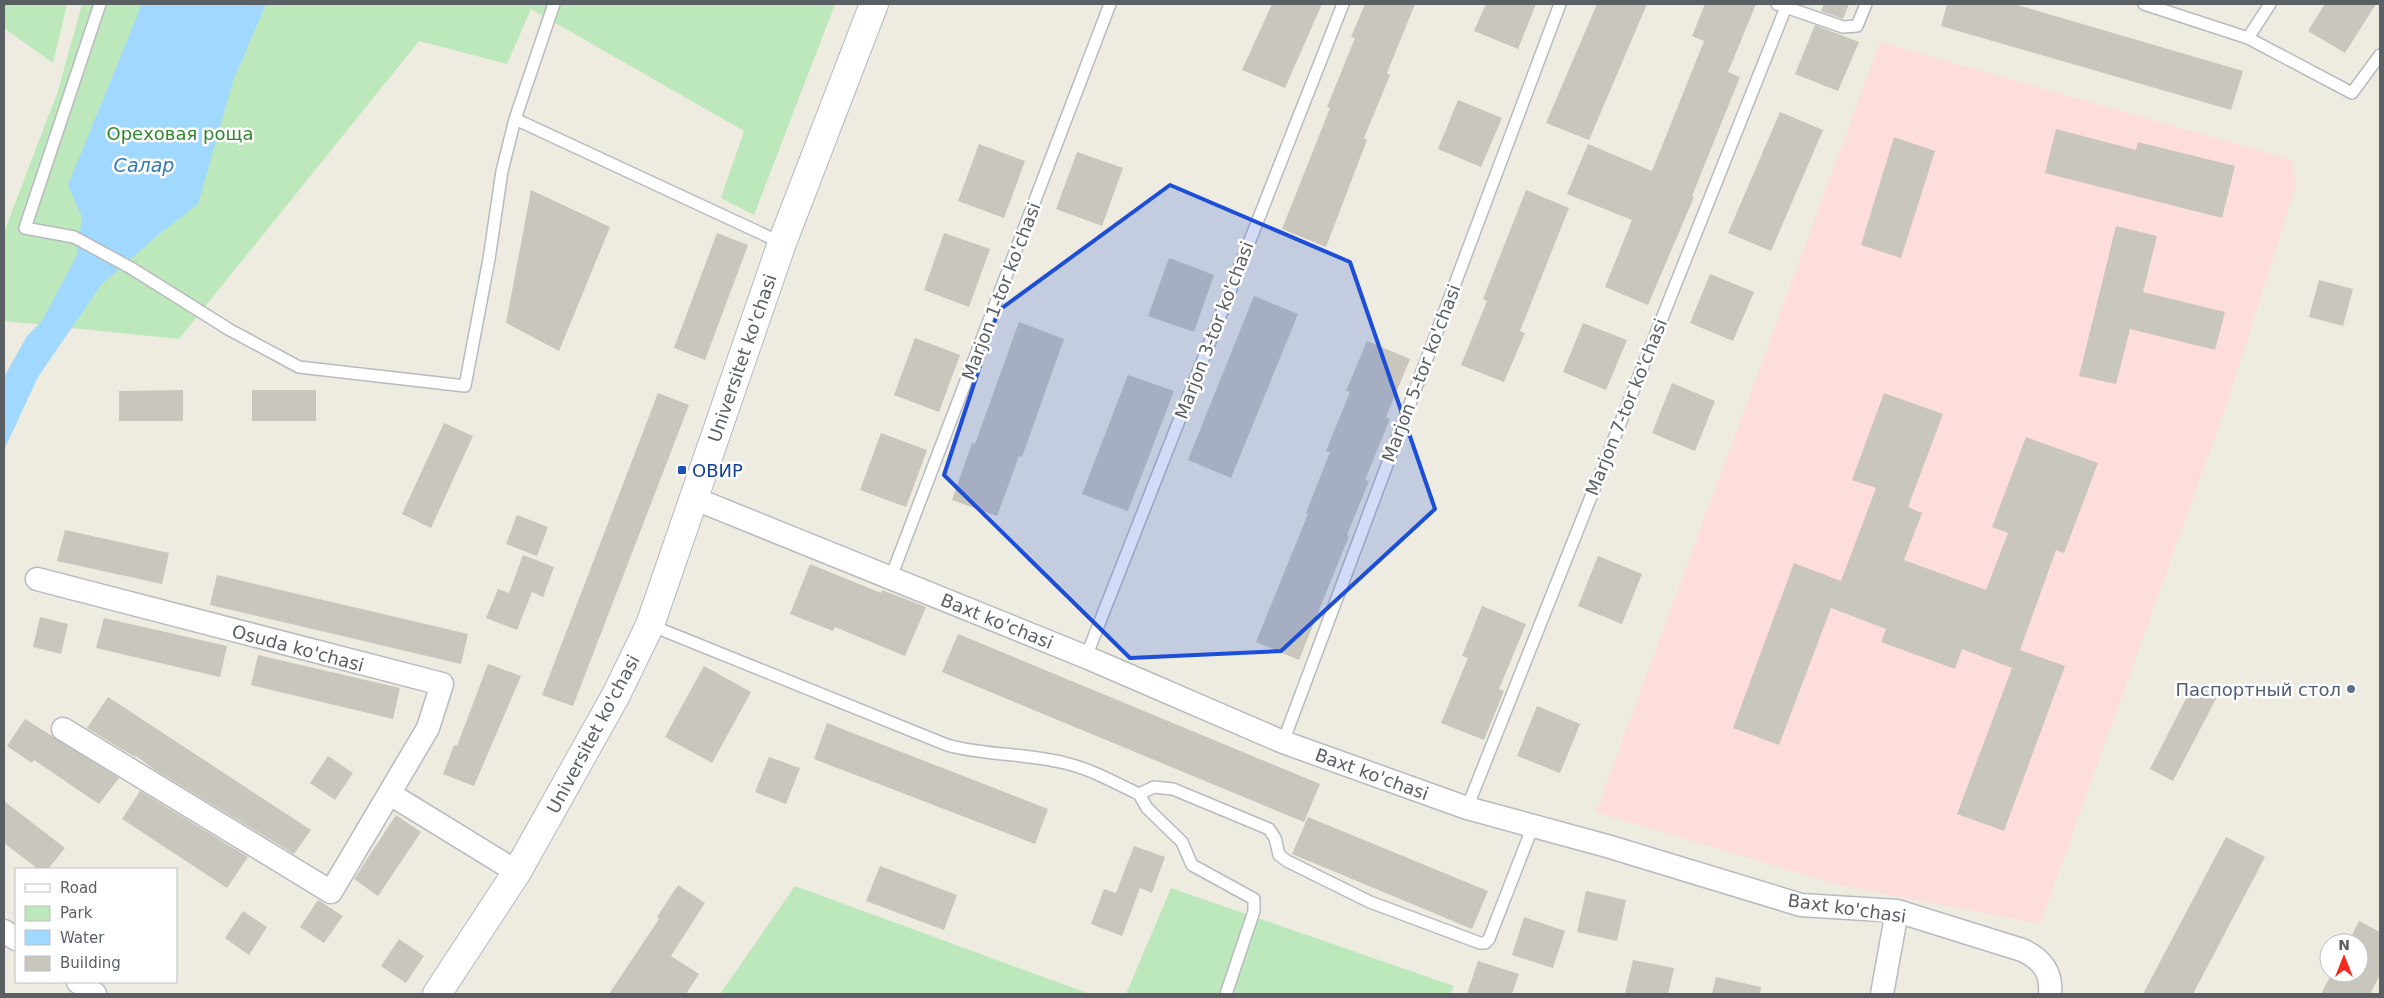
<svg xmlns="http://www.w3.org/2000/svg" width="2384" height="998" viewBox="0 0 2384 998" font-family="'DejaVu Sans',sans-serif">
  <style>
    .medical { fill: #fddedc }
    .green { fill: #bde8bb }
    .water { fill: #a1d8ff }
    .building { fill: #c9c6be }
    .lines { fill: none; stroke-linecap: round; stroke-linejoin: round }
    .lane-casing { stroke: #b7babf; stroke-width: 14 }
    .street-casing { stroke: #b7babf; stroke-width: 25 }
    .secondary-casing { stroke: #b5b9bf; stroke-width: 30 }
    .lane { stroke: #fff; stroke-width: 11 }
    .street { stroke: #fff; stroke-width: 22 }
    .secondary { stroke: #fff; stroke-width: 28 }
    .marked { fill: #1d4ed8; fill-opacity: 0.2; stroke: #1d4ed8; stroke-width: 4; stroke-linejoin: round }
    .transit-dot { fill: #1a4fb4; stroke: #fff; stroke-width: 2 }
    .service-dot { fill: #5c6f8a; stroke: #fff; stroke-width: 2 }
    .labels { text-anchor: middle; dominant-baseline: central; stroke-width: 5; stroke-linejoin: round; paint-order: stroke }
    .park-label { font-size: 18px; fill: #2e872f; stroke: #fff }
    .street-label { font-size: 18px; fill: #5a5f64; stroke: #fff }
    .transit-label { font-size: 18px; fill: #164399; stroke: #fff; text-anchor: start }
    .service-label { font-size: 18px; fill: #4e5e75; stroke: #fff; text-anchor: end }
    .water-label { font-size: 19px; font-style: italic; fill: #3679b9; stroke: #fff }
  </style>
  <rect width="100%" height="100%" fill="#eeebe1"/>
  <path class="medical" d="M1880 42 2292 160 2296 185 2228 401 2040 924 1839 885 1596 812Z"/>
  <path class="green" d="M4 4H67L53 63 4 28Z
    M82 4H835L754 215 721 198 744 131 531 9 507 64 419 41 179 339 4 321V232L58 91Z
    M795 886 1090 994H720Z
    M1171 888 1454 986 1450 994H1126Z"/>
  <path class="water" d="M142 4H266L233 81 198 204 158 235 101 285 38 377 4 450V377L27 336 42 321 77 255 82 217 68 185Z"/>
  <path class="building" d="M1272 4H1322L1285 88 1242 70Z
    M1365 4H1415L1387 73 1390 75 1364 138 1367 140 1326 247 1282 229 1330 108 1327 107 1355 38 1351 37Z
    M1486 4H1536L1518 49 1474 31Z
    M1597 4H1647L1589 140 1546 123Z
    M1705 4H1756L1728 72 1740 77 1692 196 1694 197 1648 305 1605 287 1632 220 1567 194 1588 144 1652 171 1704 41 1692 36Z
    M1824 4H1849L1843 19 1821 11Z
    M1947 4H2014L2243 71 2231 110 1941 26Z
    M2325 4H2376L2345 53 2308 31Z
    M1815 25 1859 42 1838 91 1795 74Z
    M1458 100 1502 118 1481 167 1438 149Z
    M1780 112 1823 130 1771 251 1728 233Z
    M2056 129 2136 150 2138 142 2235 166 2222 218 2045 173Z
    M1894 137 1935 151 1901 258 1861 245Z
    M979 144 1025 161 1004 218 958 201Z
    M1077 152 1123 168 1102 226 1056 209Z
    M531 190 610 227 559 351 506 323Z
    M1526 190 1569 208 1520 331 1525 333 1504 382 1461 365 1487 301 1483 299Z
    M2116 226 2157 236 2143 292 2225 312 2215 350 2130 329 2116 384 2079 376Z
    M717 233 748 245 705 360 674 348Z
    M944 233 990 249 969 307 924 290Z
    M1169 258 1214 275 1194 332 1148 316Z
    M1710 274 1754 292 1733 341 1690 323Z
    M2319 280 2353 289 2343 326 2309 317Z
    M1254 296 1298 314 1231 478 1188 460Z
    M1019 322 1064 339 1022 457 1019 456 997 516 952 500 972 443 975 444Z
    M1583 323 1627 340 1606 390 1563 372Z
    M915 338 960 355 939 412 894 395Z
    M1367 341 1410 359 1386 417 1390 419 1365 480 1369 481 1347 535 1349 536 1299 660 1256 642 1308 514 1306 513 1330 452 1326 451 1350 392 1346 391Z
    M1128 375 1174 391 1128 511 1082 494Z
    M1672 383 1715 401 1695 451 1652 433Z
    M183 390V421H119V391Z
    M252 390H316V421H252Z
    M658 393 689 405 573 706 542 695Z
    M1884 393 1943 414 1908 507 1922 513 1904 560 1986 590 2008 533 1992 527 2026 437 2098 463 2064 553 2056 550 2020 650 2065 666 2004 831 1957 814 2012 668 1962 649 1955 669 1881 642 1886 629 1831 608 1779 745 1733 728 1794 563 1841 581 1876 488 1852 480Z
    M444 423 473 436 431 528 402 514Z
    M881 433 927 450 906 507 860 490Z
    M517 515 548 527 537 556 506 544Z
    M65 530 169 553 162 584 57 561Z
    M523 555 554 567 543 597 532 592 517 630 486 618 498 589 509 593Z
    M1598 556 1642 574 1622 624 1578 606Z
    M810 564 881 593 882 590 926 607 905 656 835 627 833 631 790 614Z
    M217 575 468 634 461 664 210 605Z
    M1482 606 1526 624 1499 689 1504 691 1484 740 1441 723 1468 658 1462 656Z
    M40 617 68 624 61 654 33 647Z
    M104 618 227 646 220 677 96 648Z
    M958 634 1320 784 1304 822 942 672Z
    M258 655 400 688 393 719 251 685Z
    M488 664 521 676 474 786 443 774 454 745 457 746Z
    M704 666 751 692 712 763 665 737Z
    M2194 683 2218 695 2173 781 2150 769Z
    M108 697 311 830 294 854 155 770 136 756 135 757 87 728Z
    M1537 706 1580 724 1560 773 1517 756Z
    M25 719 119 778 99 804 34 760 32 763 7 746Z
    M827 723 1048 809 1035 844 814 759Z
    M328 756 353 773 335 800 310 783Z
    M769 757 800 768 786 804 755 792Z
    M140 791 248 857 227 888 122 819Z
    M4 801 65 848 48 869H38L4 843Z
    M396 815 421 832 378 896 354 879Z
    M1308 817 1488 891 1472 929 1292 854Z
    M2226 837 2265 857 2193 994H2143Z
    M1134 846 1165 857 1152 893 1140 888 1122 936 1091 924 1104 889 1116 893Z
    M880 866 957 895 944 930 866 901Z
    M678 885 705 903 671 956 699 974 686 994H609L659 919 657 917Z
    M1586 891 1626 900 1617 941 1577 932Z
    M318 900 343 916 324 943 300 927Z
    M243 911 267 927 249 955 225 938Z
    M1524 917 1565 931 1553 968 1512 955Z
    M2359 921 2380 932V975L2370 994H2321L2332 973H2359V943H2348Z
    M399 939 424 956 406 983 381 966Z
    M1633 960 1674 968 1668 994H1625Z
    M1478 961 1519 974 1512 994H1467Z
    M1716 977 1761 987 1760 994H1712Z"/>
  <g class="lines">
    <g class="lane-casing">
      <path id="lane" d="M100 4 25 228 74 237 131 268 230 330 299 367 465 386 489 259 502 171 515 119 554 4
        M1777 4 1843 27 1857 26 1866 4
        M2144 4 2248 38 2352 93 2380 55
        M2248 38 2270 4
        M515 119 782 243
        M891 577 1110 4
        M650 625 947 745C986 756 1026 753 1065 763 1091 769 1115 783 1139 794L1154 787 1173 789 1269 829 1275 838 1279 855 1287 861 1370 902 1480 943H1485L1489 939 1533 826
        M1086 657 1343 4
        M1283 742 1560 4
        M1139 794 1147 808 1182 842 1192 865 1254 899V911L1226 994
        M1467 808 1786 7"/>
    </g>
    <g class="street-casing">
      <path id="street" d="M693 498 1086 657 1283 742 1467 808 1607 846 1801 905 1897 911 2022 950C2042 959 2052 972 2050 994
        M37 579 442 684 428 728 331 892 63 729
        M390 794 517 872
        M4 931 16 939
        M78 982 95 994
        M1882 994 1897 911"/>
    </g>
    <g class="secondary-casing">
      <path id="secondary" d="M437 994 517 872 616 695 650 625 782 243 874 4"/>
    </g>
    <use href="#lane" class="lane"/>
    <use href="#street" class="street"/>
    <use href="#secondary" class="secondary"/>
  </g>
  <path class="marked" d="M1170 185 1350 262 1435 509 1281 651 1130 658 944 475 998 311Z"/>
  <rect class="transit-dot" x="677" y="465" width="10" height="10" rx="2.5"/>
  <circle class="service-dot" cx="2351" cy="689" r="5"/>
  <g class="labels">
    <g class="park-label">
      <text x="180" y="133">Ореховая роща</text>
    </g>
    <g class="street-label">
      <text transform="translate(1001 291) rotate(-69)">Marjon 1-tor ko'chasi</text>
      <text transform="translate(1214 330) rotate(-69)">Marjon 3-tor ko'chasi</text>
      <text transform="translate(742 358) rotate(-71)">Universitet ko'chasi</text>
      <text transform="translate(1421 373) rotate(-69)">Marjon 5-tor ko'chasi</text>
      <text transform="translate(1626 407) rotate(-68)">Marjon 7-tor ko'chasi</text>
      <text transform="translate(997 621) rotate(22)">Baxt ko'chasi</text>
      <text transform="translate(298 648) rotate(15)">Osuda ko'chasi</text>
      <text transform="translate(593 734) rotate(-62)">Universitet ko'chasi</text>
      <text transform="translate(1372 774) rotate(20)">Baxt ko'chasi</text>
      <text transform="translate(1847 908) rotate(8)">Baxt ko'chasi</text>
    </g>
    <g class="transit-label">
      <text x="692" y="470">ОВИР</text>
    </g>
    <g class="service-label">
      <text x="2341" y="689">Паспортный стол</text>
    </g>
    <g class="water-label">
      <text x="144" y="165">Салар</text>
    </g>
  </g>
  <rect width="2384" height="998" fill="none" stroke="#5a5f64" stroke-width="10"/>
  <rect x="15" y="868" width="162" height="115" fill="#ffffff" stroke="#bdbfc1"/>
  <rect x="25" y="884" width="25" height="8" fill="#ffffff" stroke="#bdbfc1"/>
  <text x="60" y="893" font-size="15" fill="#5a5f64">Road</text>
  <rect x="25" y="906" width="25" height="15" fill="#bde8bb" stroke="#bdbfc1"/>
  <text x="60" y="918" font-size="15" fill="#5a5f64">Park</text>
  <rect x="25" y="930" width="25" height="15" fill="#a1d8ff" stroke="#bdbfc1"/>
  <text x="60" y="943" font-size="15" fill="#5a5f64">Water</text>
  <rect x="25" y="956" width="25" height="15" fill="#c9c6be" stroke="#bdbfc1"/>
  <text x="60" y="968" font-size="15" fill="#5a5f64">Building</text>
  <g transform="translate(2344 958)"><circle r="24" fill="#ffffff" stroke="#bdbfc1"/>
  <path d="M0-4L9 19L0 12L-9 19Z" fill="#f72a1f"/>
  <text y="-8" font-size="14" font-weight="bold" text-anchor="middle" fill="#5a5f64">N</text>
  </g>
</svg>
